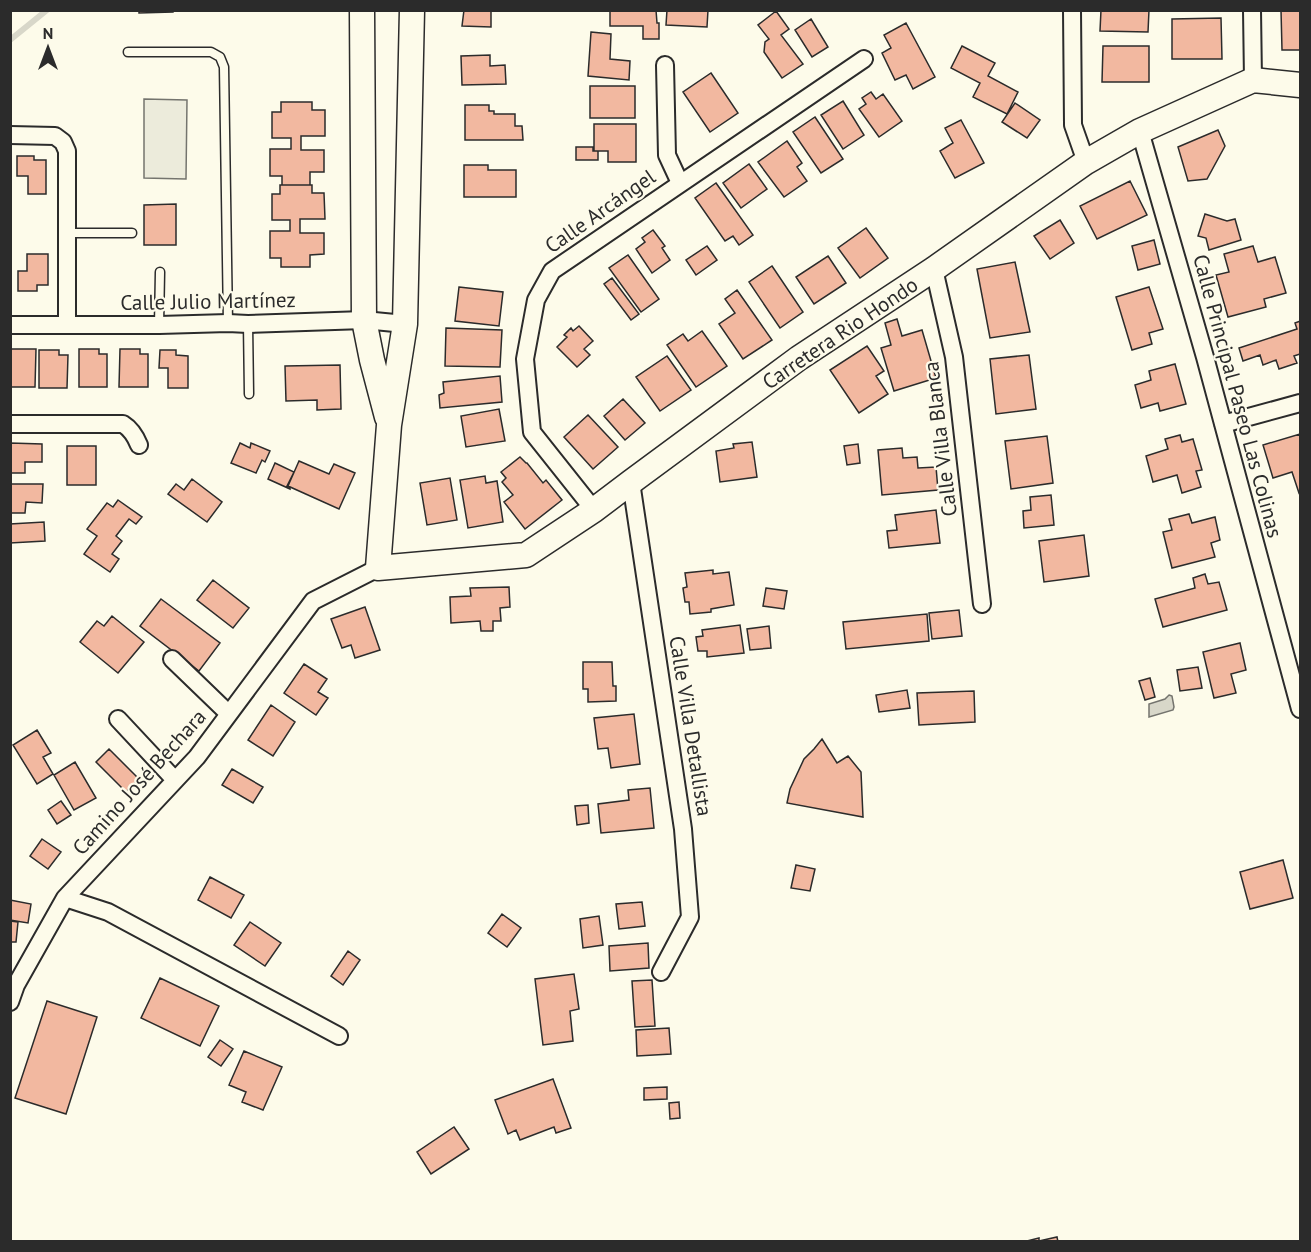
<svg xmlns="http://www.w3.org/2000/svg" width="1311" height="1252" viewBox="0 0 1311 1252" font-family="'PT Sans',sans-serif">
  <style>
    .green { fill: #ecebdb; stroke: #74746e; stroke-width: 1.5 }
    .water { fill: #d8d7c9; stroke: #74746e; stroke-width: 1.5 }
    .lines { fill: none; stroke-linecap: round; stroke-linejoin: round }
    .stream { stroke: #d8d7c9; stroke-width: 6 }
    .building { fill: #f2b8a0; stroke: #2b2b2b; stroke-width: 1.5 }
    .lane-casing { stroke: #2b2b2b; stroke-width: 11 }
    .street-casing { stroke: #2b2b2b; stroke-width: 20 }
    .secondary-casing { stroke: #2b2b2b; stroke-width: 27 }
    .lane { stroke: #fdfbea; stroke-width: 8 }
    .street { stroke: #fdfbea; stroke-width: 16 }
    .secondary { stroke: #fdfbea; stroke-width: 24 }
    .labels { text-anchor: middle; dominant-baseline: central; stroke-width: 4.5; stroke-linejoin: round; paint-order: stroke }
    .street-label { font-size: 21px; fill: #2b2b2b; stroke: #fdfbea }
  </style>
  <rect width="100%" height="100%" fill="#fdfbea"/>
  <path class="green" d="M144 99 187 100 186 179 144 178Z"/>
  <path class="water" d="M1169 695 1172 696 1174 707 1173 710 1149 717V704L1165 699Z"/>
  <g class="lines">
    <path class="stream" d="M10 40 47 10"/>
  </g>
  <path class="building" d="M139 10H173V12L139 13Z
    M464 10H491V27L462 26Z
    M610 10H656L657 23H659V39H643V26H610Z
    M667 10H708L707 27 666 25Z
    M1101 10H1149L1148 32 1100 31Z
    M1281 10H1300V50H1282Z
    M776 11 789 29 781 35 803 64 782 78 764 52 765 42 769 39 758 25Z
    M1221 18 1222 59H1172V19Z
    M811 19 828 47 812 57 795 30Z
    M906 23 935 77 913 89 906 75 895 80 882 53 891 48 884 35Z
    M591 32 611 34 610 59 630 61 629 80 588 76Z
    M962 46 995 63 988 76 1018 92 1007 114 973 97 980 83 951 68Z
    M1103 46H1149V82H1102Z
    M490 55V66L505 65 506 84 462 85 461 56Z
    M711 73 738 113 710 132 683 92Z
    M590 86H635V118H590Z
    M871 92 876 99 883 94 902 121 879 137 859 109 866 104 862 98Z
    M843 101 864 135 843 149 821 115Z
    M281 102H312V110H325V136H301V150H324V172H310V185H282V176H270V149H291V138H272V112H281Z
    M1015 103 1040 120 1027 138 1002 122Z
    M465 105H489V111H494V114H515V126H522L523 140H465Z
    M815 117 843 159 821 173 793 132Z
    M961 120 984 163 955 178 940 151 953 143 945 128Z
    M594 124H636V162H608V151H594Z
    M1218 130 1225 146 1207 179 1188 181 1178 147Z
    M787 141 802 163 797 167 807 181 784 197 758 162Z
    M576 147H593V151H598V160H576Z
    M17 156H34V160H46V194H28V176H17Z
    M749 164 767 189 741 208 723 183Z
    M464 165H488V170H516V197H464Z
    M1130 181 1147 215 1097 239 1080 206Z
    M716 183 753 235 739 245 733 236 725 241 695 198Z
    M280 185H312V193H324L325 219H300V233H324V254L310 255V267H281V258H270V231H290V220H272V194H280Z
    M176 204V245H144V205Z
    M1205 214 1227 221 1235 219 1241 240 1209 250 1206 238 1198 236Z
    M1060 220 1074 243 1050 259 1034 236Z
    M866 228 888 258 860 278 838 248Z
    M653 230 665 246 662 248 670 260 652 273 636 249 645 242 642 238Z
    M1154 240 1160 264 1138 270 1132 246Z
    M707 246 717 260 696 275 686 260Z
    M1253 246 1258 262 1275 257 1286 293 1264 299 1266 307 1228 317 1216 275 1229 272 1224 254Z
    M27 254H48V285H37V291H18V271H27Z
    M628 255 659 299 641 312 609 268Z
    M828 256 846 283 814 304 796 277Z
    M1015 262 1030 332 990 338 977 269Z
    M772 266 803 312 780 328 749 282Z
    M612 278 639 314 631 320 604 284Z
    M459 287 503 292 499 326 455 321Z
    M1149 287 1163 329 1149 333 1152 344 1132 350 1116 297Z
    M737 290 772 340 743 359 719 324 735 313 725 299Z
    M897 319 902 336 922 330 936 378 894 391 881 348 891 345 885 323Z
    M1300 321V354L1294 356 1297 363 1279 369 1276 360 1263 365 1260 355 1243 361 1239 348 1297 329 1295 323Z
    M579 326 593 341 584 349 590 355 577 367 557 347 567 337 564 335 571 328 573 331Z
    M446 328 502 330 500 367 445 366Z
    M702 331 727 366 696 387 667 345 683 334 688 341Z
    M867 346 884 371 876 376 888 394 859 413 830 370Z
    M11 349H36L35 387H10Z
    M79 349H99V354H107V387H79Z
    M120 349H140V354H148V387H119Z
    M39 350H59V355H68L67 388H39Z
    M160 350H176V355L188 356V388H168V368H159Z
    M1029 355 1036 409 996 414 990 359Z
    M667 356 691 390 660 411 636 377Z
    M1175 364 1186 404 1160 411 1158 403 1141 408 1135 385 1151 380 1149 371Z
    M340 365 341 409 317 410V400L286 401 285 366Z
    M500 376 502 402 440 408 439 395 444 393 443 382Z
    M623 399 645 423 625 440 604 416Z
    M499 409 505 441 466 447 461 416Z
    M588 415 618 447 593 469 564 437Z
    M1300 434V492L1299 493 1292 472 1273 478 1263 445Z
    M1180 435 1182 442 1193 439 1202 470 1196 471 1201 487 1182 493 1177 475 1153 482 1146 456 1168 449 1165 439Z
    M1047 436 1053 483 1011 489 1005 441Z
    M752 442 757 477 720 482 716 451 734 448 733 444Z
    M10 443 42 444V462H25V473H10Z
    M240 443 250 448 251 443 270 451 265 462 262 460 256 473 231 463Z
    M858 444 860 463 847 465 844 446Z
    M67 446H96V485H67Z
    M902 448 903 458 917 457 918 468 936 467 938 490 882 495 878 450Z
    M520 457 526 463H527L543 483 546 480 562 500 525 529 504 502 513 495 502 482 506 478 501 472Z
    M299 461 329 474 334 464 355 473 339 509 288 486Z
    M275 463 294 472 287 486 290 487V489L268 479Z
    M485 476 486 483 497 481 503 522 468 528 460 480Z
    M450 478 457 520 427 525 420 483Z
    M192 479 222 502 207 522 168 494 176 484 184 490Z
    M10 484H43L42 503 26 502 25 513H10Z
    M1051 495 1054 525 1024 528 1023 511 1031 510 1030 497Z
    M118 500 142 517 136 524 129 519 116 536 122 541 112 554 119 559 110 572 84 554 97 536 87 529 107 503 113 507Z
    M936 510 940 543 889 548 887 531 897 530 895 515Z
    M1189 514 1192 523 1215 517 1220 540 1211 543 1215 557 1172 568 1163 532 1172 530 1169 519Z
    M44 522 45 541 10 543V524Z
    M1084 535 1089 576 1044 582 1039 541Z
    M713 570V574L729 572 734 605 711 609V612L690 614 689 602H685L683 588 687 587 685 573Z
    M1205 574 1208 584 1219 582 1227 610 1163 627 1155 599 1195 588 1193 578Z
    M213 580 249 608 233 628 197 600Z
    M509 587 510 607 500 608 501 621H493V631H481L480 621 451 623 450 597 471 596 470 588Z
    M766 588 787 591 784 609 763 606Z
    M161 599 220 643 199 671 140 626Z
    M365 607 380 650 355 658 351 645 342 648 331 619Z
    M959 610 962 636 932 639 929 613Z
    M927 614 929 641 846 649 843 622Z
    M112 616 144 642 118 673 80 642 97 621 104 626Z
    M740 625 744 653 707 657V651H698L696 637 703 636 702 630Z
    M769 626 771 648 750 650 747 629Z
    M1240 643 1246 670 1231 674 1236 693 1214 698 1203 652Z
    M583 662H612L613 686H616V701L588 702V689H583Z
    M304 664 327 679 318 692 328 698 316 715 284 693Z
    M1198 667 1202 688 1180 691 1177 670Z
    M1150 678 1155 697 1145 700 1139 681Z
    M907 690 910 708 879 712 876 695Z
    M974 691 975 722 919 725 917 693Z
    M271 705 295 722 273 756 248 740Z
    M634 714 640 764 611 768 608 748 598 749 594 718Z
    M37 730 51 753 43 757 53 774 37 784 13 745Z
    M822 739 837 763 848 756 861 772 863 817 787 803 790 789 804 759 814 749Z
    M109 749 139 779 126 792 96 762Z
    M75 762 96 798 74 810 54 775Z
    M232 769 263 787 253 803 222 785Z
    M650 788 654 828 601 833 598 804 629 800 628 790Z
    M61 801 71 815 57 824 48 810Z
    M588 805 589 823 577 825 575 806Z
    M42 839 61 852 48 869 30 856Z
    M1283 860 1293 898 1250 909 1240 872Z
    M796 865 815 869 810 891 791 888Z
    M210 877 244 895 231 918 198 900Z
    M10 900 31 904 28 923 10 920Z
    M642 902 645 926 619 929 616 904Z
    M502 914 521 928 507 947 488 933Z
    M599 916 603 945 583 948 580 919Z
    M10 921 18 922 16 942H10Z
    M250 922 281 943 265 966 234 945Z
    M648 943 649 968 610 971 609 946Z
    M348 951 360 960 343 985 331 976Z
    M574 974 579 1009 570 1011 573 1041 543 1045 535 979Z
    M160 978 219 1006 200 1046 141 1018Z
    M652 980 655 1026 635 1027 632 981Z
    M47 1001 97 1017 66 1114 15 1098Z
    M669 1028 671 1054 637 1056 636 1030Z
    M220 1040 233 1049 221 1066 208 1057Z
    M244 1051 282 1067 263 1110 242 1102 246 1092 229 1085Z
    M553 1079 571 1128 556 1133 554 1127 520 1140 516 1130 508 1134 495 1100Z
    M667 1087V1099L644 1100V1088Z
    M679 1102 680 1118 670 1119 669 1103Z
    M454 1127 469 1149 431 1174 417 1152Z
    M1057 1237 1058 1242H1023L1039 1238V1241Z"/>
  <g class="lines">
    <g class="lane-casing">
      <path id="lane" d="M128 52H211L220 57 224 67 228 323
        M68 233H132
        M248 324 249 394
        M159 325 160 272"/>
    </g>
    <g class="street-casing">
      <path id="street" d="M1072 10 1073 125 1086 162
        M1252 10 1253 80
        M665 65 667 155 680 183
        M1140 131 1205 357 1300 709
        M10 135 55 136 63 142 67 151V325
        M934 269 954 357 982 604
        M10 325H159L228 323 248 324 364 320 405 324
        M10 424H123C131 429 135 435 139 445
        M1223 424 1300 403
        M631 482 683 829 690 917 661 972
        M594 510 532 432 525 359 536 300 552 271 864 59
        M172 659 229 714
        M118 719 175 780
        M65 898 108 912 339 1036
        M10 1002 16 985 65 898 197 757 313 601 378 568"/>
    </g>
    <g class="secondary-casing">
      <path id="secondary" d="M362 10 364 320 372 360 387 417
        M412 10 405 324 389 425 378 568 526 555 594 510 631 482 799 358 934 269 1086 162 1140 131 1253 80 1300 85"/>
    </g>
    <use href="#lane" class="lane"/>
    <use href="#street" class="street"/>
    <use href="#secondary" class="secondary"/>
  </g>
  <g class="labels">
    <g class="street-label">
      <text transform="translate(600 211) rotate(-35)">Calle Arcángel</text>
      <text transform="translate(208 301) rotate(-1)">Calle Julio Martínez</text>
      <text transform="translate(840 333) rotate(-34)">Carretera Rio Hondo</text>
      <text transform="translate(1238 396) rotate(75)">Calle Principal Paseo Las Colinas</text>
      <text transform="translate(940 439) rotate(-97)">Calle Villa Blanca</text>
      <text transform="translate(691 726) rotate(81)">Calle Villa Detallista</text>
      <text transform="translate(139 782) rotate(-48)">Camino José Bechara</text>
    </g>
  </g>
  <rect width="1311" height="1252" fill="none" stroke="#2b2b2b" stroke-width="24"/>
  <g transform="translate(48 48)" stroke="#fdfbea" stroke-width="4.5" paint-order="stroke">
  <path d="M0-4.5L10 22L0 15L-10 22Z" fill="#2b2b2b"/>
  <text y="-9" font-size="16" font-weight="bold" text-anchor="middle" fill="#2b2b2b">N</text>
  </g>
</svg>
